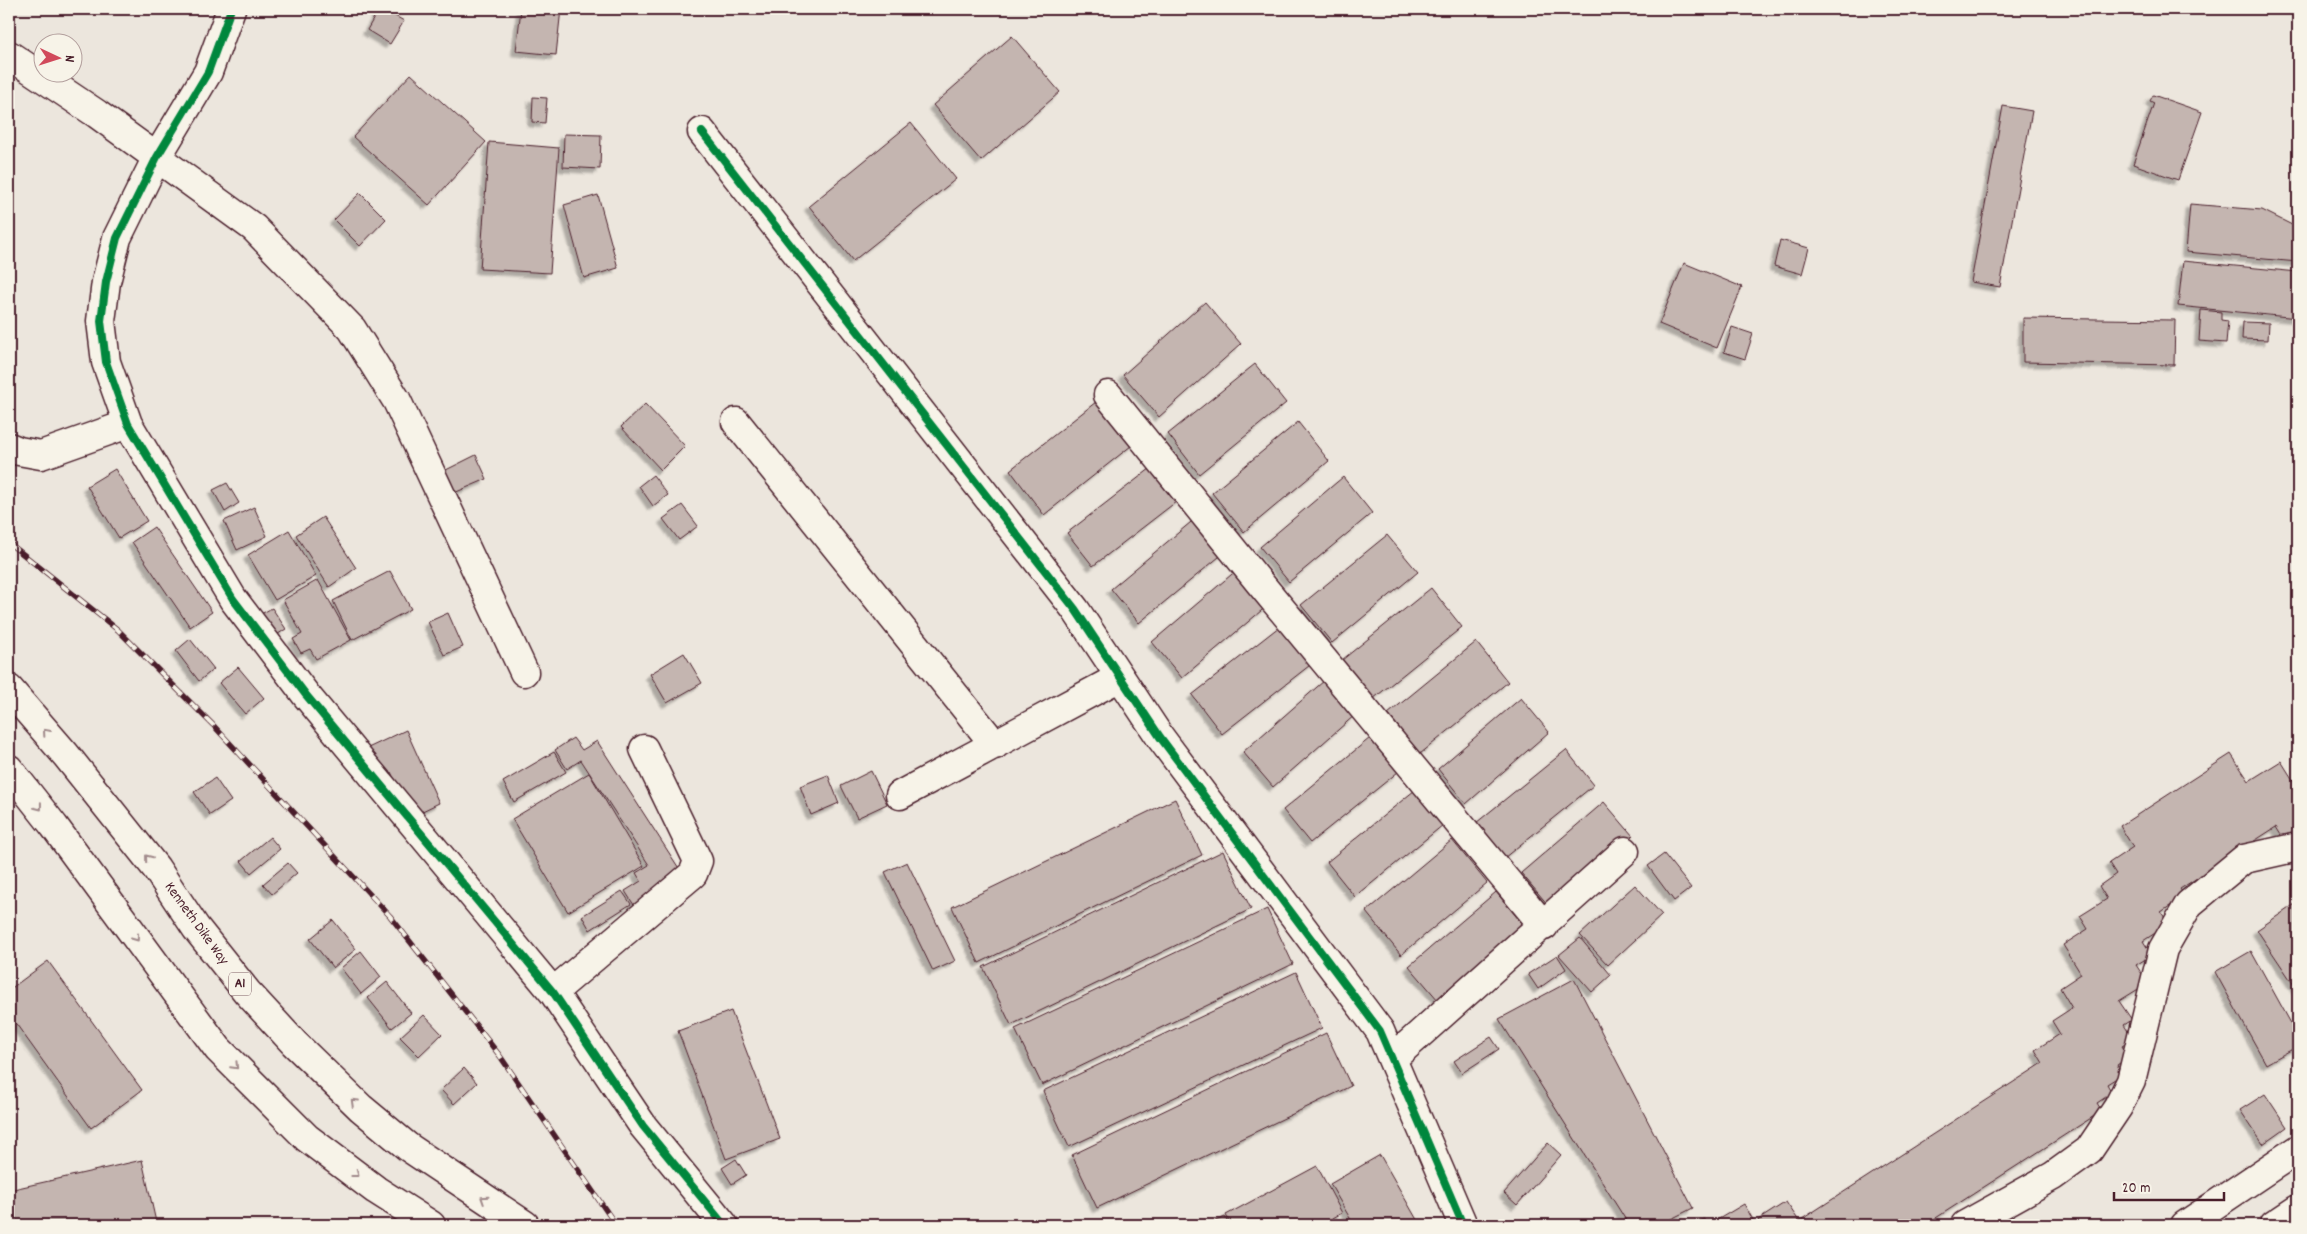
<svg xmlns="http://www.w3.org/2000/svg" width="2307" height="1234" viewBox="0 0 2307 1234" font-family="Dekko,sans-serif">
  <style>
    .building { fill: #c4b5b0; stroke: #4a1f2b; filter: url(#shadow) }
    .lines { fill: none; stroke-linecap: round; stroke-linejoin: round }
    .minor-casing { stroke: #4a1f2b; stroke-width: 31 }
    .highway-casing { stroke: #4a1f2b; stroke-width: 31 }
    .minor { stroke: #f7f3e8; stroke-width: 28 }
    .highway { stroke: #f7f3e8; stroke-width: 28 }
    .rail-casing { stroke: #4a1f2b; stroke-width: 5.5 }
    .rail { stroke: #f7f3e8; stroke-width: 4; stroke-dasharray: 11; stroke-linecap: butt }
    .cycleway-casing { stroke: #f7f3e8; stroke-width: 11 }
    .cycleway { stroke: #00873e; stroke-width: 8 }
    .oneway { stroke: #a0898a }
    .labels { text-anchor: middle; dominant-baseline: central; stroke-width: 4; stroke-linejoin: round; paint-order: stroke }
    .shield { fill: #f7f3e8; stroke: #7e5f64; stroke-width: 1 }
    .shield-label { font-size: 14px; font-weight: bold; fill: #4a1f2b }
    .street-label { font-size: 15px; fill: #4a1f2b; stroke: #f7f3e8 }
  </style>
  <defs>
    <filter id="shadow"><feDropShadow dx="-4.5" dy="4.5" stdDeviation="1" flood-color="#0004"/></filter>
  </defs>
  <rect width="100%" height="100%" fill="#ece6dd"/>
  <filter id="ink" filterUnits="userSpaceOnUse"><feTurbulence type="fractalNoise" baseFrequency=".02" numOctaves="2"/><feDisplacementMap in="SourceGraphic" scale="10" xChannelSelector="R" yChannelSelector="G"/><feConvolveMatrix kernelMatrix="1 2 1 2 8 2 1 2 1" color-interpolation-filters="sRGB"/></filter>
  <g filter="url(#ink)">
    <path class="building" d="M379 9H383L404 21 390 44 367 30Z
      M521 9H561L556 55 516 51Z
      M1012 36 1060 92 981 161 933 105Z
      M411 74 486 142 429 205 353 137Z
      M2153 95 2202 112 2178 180 2133 164 2154 103 2150 101Z
      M533 97 547 98 545 123 532 122Z
      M2003 106 2032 111 2000 287 1971 282Z
      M911 123 956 179 853 261 809 206Z
      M564 134 601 135 600 169 563 167Z
      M489 142 559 148 550 273 480 269Z
      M360 193 386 219 360 246 334 220Z
      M598 195 618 268 584 278 564 205Z
      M2190 204 2262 210 2298 228V262L2186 252Z
      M1780 240 1809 248 1802 274 1774 266Z
      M2183 261 2298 272V318L2178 306Z
      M1684 263 1742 287 1717 348 1659 324Z
      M1205 302 1241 344 1159 417 1123 375Z
      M2201 310 2221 312V320L2228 321 2226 343 2199 341Z
      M2023 318 2175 320 2174 365 2023 362Z
      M2243 322 2269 323 2268 340 2242 339Z
      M1732 327 1753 334 1745 359 1724 352Z
      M1255 364 1286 403 1199 474 1168 434Z
      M1101 398 1136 442 1044 515 1010 470Z
      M645 404 685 446 661 470 621 427Z
      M1298 422 1329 461 1244 532 1212 493Z
      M476 455 487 479 454 493 444 471Z
      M1155 465 1181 498 1093 566 1067 533Z
      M115 469 147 521 119 538 87 486Z
      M653 475 668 495 653 506 639 486Z
      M1343 477 1372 513 1289 582 1260 547Z
      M227 483 239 503 225 512 213 490Z
      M682 505 698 526 679 540 663 519Z
      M254 507 267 536 237 550 224 521Z
      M323 517 356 568 329 587 296 535Z
      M1197 517 1225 552 1139 623 1111 589Z
      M154 527 212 612 190 627 132 542Z
      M289 530 316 576 275 600 248 555Z
      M1387 535 1418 572 1332 643 1301 605Z
      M1238 569 1268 605 1182 678 1152 642Z
      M390 571 411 609 352 640 333 601Z
      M318 580 351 640 316 659 310 649 301 653 293 639 302 634 283 600Z
      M1431 588 1462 627 1373 699 1342 660Z
      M272 608 286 629 275 636 261 614Z
      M448 613 463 647 444 655 428 622Z
      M1284 623 1314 662 1222 734 1192 695Z
      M190 639 214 669 199 681 176 651Z
      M1476 642 1508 682 1420 754 1388 714Z
      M684 653 702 683 667 703 650 674Z
      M238 667 264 698 245 714 219 683Z
      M1325 680 1355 715 1273 787 1243 752Z
      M1521 698 1549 732 1466 804 1438 769Z
      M406 730 439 803 412 816 391 772 381 777 368 748Z
      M573 738 582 750 597 741 682 873 634 905 625 891 641 881 636 873 649 865 581 760 567 769 555 750Z
      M1370 738 1398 772 1310 843 1283 810Z
      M1566 750 1594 785 1504 858 1476 823Z
      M554 752 566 772 514 802 503 782Z
      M2231 754 2249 781 2281 761 2298 788V831L2284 840 2276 827 2180 889 2185 896 2161 912 2169 924 2143 941 2152 955 2136 965 2148 983 2119 1001 2132 1020 2124 1025 2133 1039 2122 1046 2129 1057 2117 1065 2123 1074 2107 1084 2112 1093 2097 1103 2102 1111 1925 1225H1761L1758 1220 1786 1202 1799 1221 2043 1063 2035 1050 2060 1034 2052 1021 2072 1008 2060 988 2081 974 2063 945 2088 929 2080 916 2107 899 2099 886 2116 874 2109 863 2133 847 2120 826Z
      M871 771 887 804 857 818 841 786Z
      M589 773 644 866 568 912 512 819Z
      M828 775 839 803 811 815 800 786Z
      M215 778 231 801 210 815 194 792Z
      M1415 790 1443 825 1355 897 1327 862Z
      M1175 799 1202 855 979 963 952 907Z
      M1604 802 1633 836 1549 906 1521 873Z
      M270 837 280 849 251 873 241 861Z
      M1452 840 1487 883 1401 955 1366 912Z
      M1223 851 1251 909 1011 1025 983 967Z
      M1664 854 1691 888 1674 901 1648 866Z
      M907 862 955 961 933 971 885 872Z
      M288 863 297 873 272 894 263 884Z
      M1635 885 1662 915 1608 965 1580 935Z
      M622 891 631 904 590 930 582 916Z
      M1496 892 1525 927 1438 1000 1409 966Z
      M2298 902V991L2257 930Z
      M1267 909 1293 964 1042 1085 1015 1029Z
      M333 920 356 949 333 968 310 939Z
      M1580 938 1611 975 1592 992 1559 955Z
      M361 951 381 977 361 994 341 968Z
      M2251 951 2298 1036V1046L2266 1064 2215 972Z
      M1557 955 1566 969 1538 989 1528 974Z
      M48 961 142 1090 91 1128 9 1014V990Z
      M1296 972 1322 1028 1069 1147 1043 1091Z
      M1574 979 1693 1208 1659 1225H1629L1499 1019Z
      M387 982 411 1013 392 1028 368 998Z
      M731 1011 780 1139 726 1159 678 1031Z
      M424 1015 442 1034 419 1056 400 1037Z
      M1326 1033 1351 1086 1097 1208 1072 1155Z
      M1491 1037 1499 1049 1462 1073 1454 1061Z
      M464 1068 477 1083 454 1104 441 1090Z
      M2265 1094 2287 1127 2263 1144 2240 1110Z
      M1548 1143 1561 1155 1517 1205 1504 1193Z
      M1380 1155 1420 1225H1354L1330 1184Z
      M736 1159 746 1175 732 1184 722 1168Z
      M142 1160 156 1222 139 1225H9V1190Z
      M1317 1166 1342 1213 1320 1225H1231L1226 1215Z
      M1744 1204 1756 1225H1713L1712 1223Z
      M1225 1217 1229 1225H1206Z
      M1705 1219 1707 1225H1683Z"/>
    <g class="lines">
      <g class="minor-casing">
        <path id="minor" d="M231 9 208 72 157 157 117 238 106 282 101 321 106 362 128 424 233 599 306 695 553 992 643 1126 724 1225
          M9 55 97 114 254 228 352 329 397 401 524 672
          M702 132 1075 609 1160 737 1380 1031 1463 1225
          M1108 395 1259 582 1544 926
          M736 422 995 745
          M9 447 19 451 41 455 128 424
          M900 795 1120 677
          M553 992 693 874 698 861 644 749
          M1392 1059 1625 851
          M1965 1225 2053 1176 2089 1150 2118 1107 2131 1081 2163 949 2189 904 2244 859 2298 847"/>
      </g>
      <g class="highway-casing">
        <path id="highway" d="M9 689 66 755 156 868 196 928 247 992 294 1043 361 1108 408 1147 525 1225
          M9 769 54 826 218 1049 307 1138 376 1190 431 1225
          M2185 1225 2298 1149
          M2274 1225 2298 1209"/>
      </g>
      <use href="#minor" class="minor"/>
      <use href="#highway" class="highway"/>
      <g class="rail-casing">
        <path id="rail" d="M9 543 118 630 213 725 390 916 500 1056 616 1225"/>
      </g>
      <use href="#rail" class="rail"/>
      <g class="cycleway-casing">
        <path id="cycleway" d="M231 9 208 72 157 157 117 238 106 282 101 321 106 362 128 424 233 599 306 695 553 992 643 1126 724 1225
          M702 132 1075 609 1160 737 1380 1031 1463 1225"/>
      </g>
      <use href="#cycleway" class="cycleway"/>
    </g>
    <defs><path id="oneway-chevron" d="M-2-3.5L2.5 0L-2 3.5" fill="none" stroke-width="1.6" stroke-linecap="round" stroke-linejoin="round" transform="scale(1.25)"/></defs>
    <g class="oneway">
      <use href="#oneway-chevron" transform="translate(46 732) rotate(-131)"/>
      <use href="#oneway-chevron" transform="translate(39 807) rotate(52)"/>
      <use href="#oneway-chevron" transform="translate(148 858) rotate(-129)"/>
      <use href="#oneway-chevron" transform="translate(136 938) rotate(54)"/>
      <use href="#oneway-chevron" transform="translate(235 1066) rotate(46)"/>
      <use href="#oneway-chevron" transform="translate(354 1102) rotate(-136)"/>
      <use href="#oneway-chevron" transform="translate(356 1174) rotate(37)"/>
      <use href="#oneway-chevron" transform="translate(484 1199) rotate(-147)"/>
    </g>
  </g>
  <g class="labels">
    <rect class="shield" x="229" y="972.5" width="22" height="23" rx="4"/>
    <g class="shield-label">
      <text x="240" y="984">A1</text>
    </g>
    <g class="street-label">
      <text transform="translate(196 924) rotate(54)">Kenneth Dike Way</text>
    </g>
  </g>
  <rect width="2307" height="1234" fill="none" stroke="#f7f3e8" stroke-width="30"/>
  <rect x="15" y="15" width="2277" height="1204" fill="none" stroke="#4a1f2b" stroke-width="2" filter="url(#ink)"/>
  <g transform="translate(58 58) rotate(94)"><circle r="24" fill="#f7f3e8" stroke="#b29e9c"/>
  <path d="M0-4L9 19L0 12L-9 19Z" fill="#d1495b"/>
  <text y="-8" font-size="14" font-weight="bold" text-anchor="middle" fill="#4a1f2b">N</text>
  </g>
  <path d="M2114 1192v8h110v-8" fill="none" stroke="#4a1f2b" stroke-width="2.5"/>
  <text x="2122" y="1192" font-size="15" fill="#4a1f2b" stroke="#f7f3e8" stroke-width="4" paint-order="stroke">20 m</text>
</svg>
